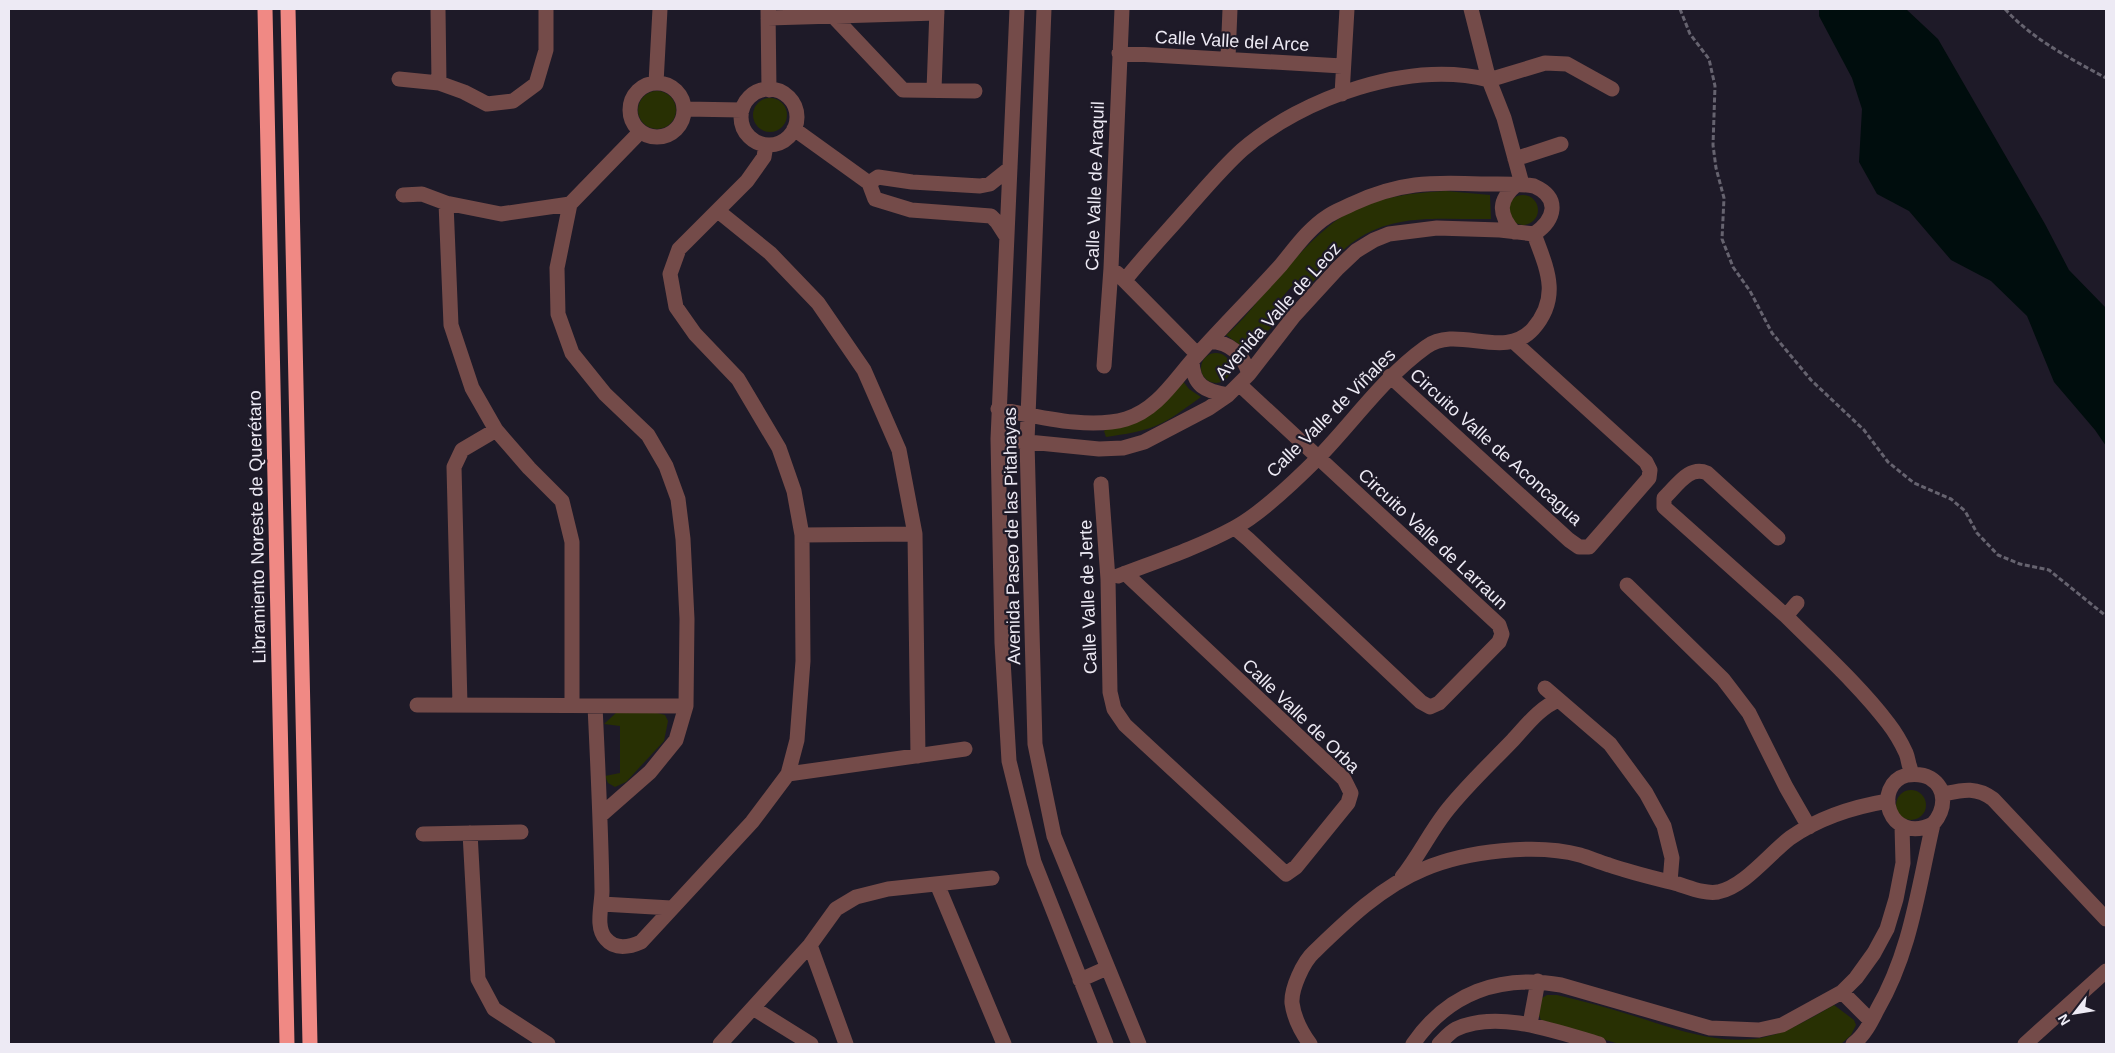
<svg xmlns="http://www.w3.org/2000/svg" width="2115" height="1053" viewBox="0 0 2115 1053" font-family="Arial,sans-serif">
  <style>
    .green { fill: #283003 }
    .water { fill: #000d0d }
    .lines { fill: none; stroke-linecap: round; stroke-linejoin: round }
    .path { stroke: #66636f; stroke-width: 3; stroke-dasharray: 5 2.5; stroke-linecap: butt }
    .minor { stroke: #744b49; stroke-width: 15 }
    .highway { stroke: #f08984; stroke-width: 15 }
    .labels { text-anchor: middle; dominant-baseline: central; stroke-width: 4.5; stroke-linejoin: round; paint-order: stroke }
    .street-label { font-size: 18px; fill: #edeaf4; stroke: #1e1a28 }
  </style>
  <rect width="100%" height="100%" fill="#1e1a28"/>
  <path class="green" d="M638 110a19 19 0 1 1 38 0a19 19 0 1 1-38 0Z
    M753 115a17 17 0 1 1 34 0a17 17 0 1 1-34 0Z
    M1446 191 1490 195 1491 219C1444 220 1396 212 1356 240 1338 252 1324 271 1309 286L1297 280 1279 301 1286 312 1245 355 1240 345 1226 335C1242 322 1254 305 1267 290 1287 268 1306 245 1328 227 1360 199 1405 193 1446 191Z
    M1508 210a15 15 0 1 1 30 0a15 15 0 1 1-30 0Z
    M1201 368a15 15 0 1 1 30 0a15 15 0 1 1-30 0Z
    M1182 380 1189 389 1201 397C1188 406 1176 416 1162 423 1145 432 1124 434 1106 437L1104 431Z
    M617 712 657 713 665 715 668 721 664 741 626 782 615 787 608 783 605 776 620 773V726L604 724Z
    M1896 805a15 15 0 1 1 30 0a15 15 0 1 1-30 0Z
    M1547 995H1557C1583 1001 1609 1008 1634 1016 1675 1029 1718 1045 1761 1038 1787 1033 1811 1018 1834 1005L1854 1020 1856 1025 1851 1035 1841 1044H1619L1541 1020 1538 1013 1542 998Z"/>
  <path class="water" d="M1819 9H1906L1938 39 2045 224 2069 270 2106 308V446L2095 430 2054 382 2027 316 1991 281 1951 260 1909 211 1877 194 1859 162 1862 109 1852 78 1819 16Z"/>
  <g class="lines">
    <path class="path" d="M1680 9 1690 34 1709 59 1715 86 1713 145 1716 168 1724 198 1722 239 1733 267 1750 291 1772 333 1811 380 1864 430 1888 462 1914 483 1951 499 1965 511 1977 533 1998 555 2020 564 2049 570 2106 616
      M2005 9C2032 39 2071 59 2106 78"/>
    <path class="minor" d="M438 9 439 83
      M768 9 769 90
      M1017 9 998 439 1002 643 1009 761 1034 862 1106 1044
      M1044 9 1027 442 1035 744 1054 836 1139 1044
      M1471 9 1489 80 1504 118 1522 184
      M834 17 903 90 975 91
      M768 18 937 13
      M1119 53 1342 66
      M1228 58 1230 9
      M399 79 439 83 464 92 487 104 513 101 536 84 546 50V9
      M1489 80 1545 63 1567 64 1612 89
      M630 110a27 27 0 1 1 54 0a27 27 0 1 1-54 0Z
      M656 83 660 9
      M741 117a28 28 0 1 1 56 0a28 28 0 1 1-56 0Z
      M934 90 937 9
      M1342 94 1347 9
      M685 109 742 110
      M794 129 869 183 875 199 911 210 991 216 997 222 1006 236
      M766 145 764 157 747 181 679 249 670 274 676 307 695 334 738 379 779 448 794 491 802 535 803 661 797 740 788 774
      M1515 159 1561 144
      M869 183 878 177 912 182 980 186 990 184 1010 168
      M403 195 422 194 446 203 501 214 570 204 640 132
      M446 203 451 325 472 388 496 430 529 468 562 501 572 542V706
      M570 204 557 268 558 314 572 353 605 394 648 435 666 466 678 499 683 539 687 619 686 706 676 740 650 772 601 815
      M718 211 770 253 818 303 864 370 899 450 915 534 918 756
      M1514 232C1498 214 1498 200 1517 184
      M1117 273 1197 354
      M1125 280C1144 256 1165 234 1185 211 1203 191 1222 168 1242 150 1303 97 1410 60 1489 80
      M1210 341C1231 343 1243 354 1249 374
      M1192 361C1193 386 1205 391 1228 395
      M1104 366 1111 268 1122 9
      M1390 376 1569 540 1579 547H1589L1649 478 1650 470 1646 462 1514 342
      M998 409C1037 416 1088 430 1126 419 1159 409 1176 377 1198 354 1225 324 1254 295 1281 265 1295 248 1309 228 1328 216 1335 211 1344 208 1352 204 1399 182 1430 182 1481 184 1498 184 1516 183 1534 186 1561 198 1555 220 1534 234
      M998 439 1099 449 1123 448 1144 442 1209 408 1228 395 1249 374 1294 316 1338 268 1356 251 1374 240 1389 234 1437 228 1500 230 1534 234
      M1101 484 1108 579 1110 692 1114 709 1125 725 1286 874 1296 867 1348 803 1351 793 1344 779 1125 573
      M1235 528 1248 539 1421 702 1430 707 1439 703 1499 642 1502 634 1499 625 1240 385
      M802 535 915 534
      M1778 538 1707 473C1689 465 1677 486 1664 498V507L1786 616
      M1118 576C1157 561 1197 548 1234 528 1261 514 1296 480 1318 458 1354 421 1383 378 1426 347 1457 324 1504 361 1533 329 1561 297 1547 269 1534 234
      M1627 585 1723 679 1749 713 1786 787 1809 827
      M1797 603 1786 616C1820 650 1859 685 1888 723 1895 732 1901 742 1906 753 1909 760 1908 767 1913 774
      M1545 688 1610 744 1646 793 1664 826 1672 858 1670 882
      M417 705 686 706
      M460 705 454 467 462 450 496 430
      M595 706C598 768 601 829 602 891 602 905 595 928 606 939 615 950 630 947 641 942L752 822 788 774 965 749
      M1943 794C1962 790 1976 786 1993 799L2106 919
      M470 833 478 979 494 1009 548 1044
      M423 834 521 832
      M1402 877C1418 857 1429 834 1445 813 1465 787 1490 764 1513 740 1526 726 1540 707 1559 700
      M937 884 1004 1044
      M602 904 671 908
      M810 945 846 1044
      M1080 980 1107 968
      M1842 992 1871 1021
      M753 1008 811 1044
      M1530 1024 1538 981
      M720 1044 810 945 836 909 856 897 888 889 992 878
      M1310 1044C1302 1033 1294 1018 1292 1003 1291 989 1303 962 1314 952 1346 921 1382 886 1424 869 1466 851 1537 843 1580 855 1590 858 1599 862 1609 865 1632 873 1654 878 1678 884 1691 888 1705 894 1718 892 1744 887 1769 854 1790 838 1820 817 1852 807 1888 801
      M1413 1044C1448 993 1500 974 1561 985L1710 1028 1759 1030 1782 1025 1842 992 1856 978 1874 953 1887 929 1896 899 1903 863 1902 826
      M1439 1044C1444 1039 1450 1032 1456 1029 1498 1009 1558 1032 1599 1044
      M1853 1044C1864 1036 1871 1022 1877 1010 1911 951 1918 889 1933 824 1945 810 1948 789 1930 778 1923 774 1915 774 1907 775 1871 785 1889 846 1933 824
      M2025 1044 2106 971"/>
    <path class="highway" d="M265 9 287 1044
      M288 9 310 1044"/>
  </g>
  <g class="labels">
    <g class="street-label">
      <text transform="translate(1232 41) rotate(3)">Calle Valle del Arce</text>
      <text transform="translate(1095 186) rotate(-88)">Calle Valle de Araquil</text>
      <text transform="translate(1278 311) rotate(-48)">Avenida Valle de Leoz</text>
      <text transform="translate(1331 413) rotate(-45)">Calle Valle de Viñales</text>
      <text transform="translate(1496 447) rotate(42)">Circuito Valle de Aconcagua</text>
      <text transform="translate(257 527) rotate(-91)">Libramiento Noreste de Querétaro</text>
      <text transform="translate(1012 536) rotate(-91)">Avenida Paseo de las Pitahayas</text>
      <text transform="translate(1433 539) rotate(43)">Circuito Valle de Larraun</text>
      <text transform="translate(1088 597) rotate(-92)">Calle Valle de Jerte</text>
      <text transform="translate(1301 716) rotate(44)">Calle Valle de Orba</text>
    </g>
  </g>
  <rect width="2115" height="1053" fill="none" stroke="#edeaf4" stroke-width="20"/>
  <g transform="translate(2075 1013) rotate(239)" stroke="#1e1a28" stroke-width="4" paint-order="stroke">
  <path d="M0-4L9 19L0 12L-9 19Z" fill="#edeaf4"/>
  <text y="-8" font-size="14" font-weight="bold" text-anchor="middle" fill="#edeaf4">N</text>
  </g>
</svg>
